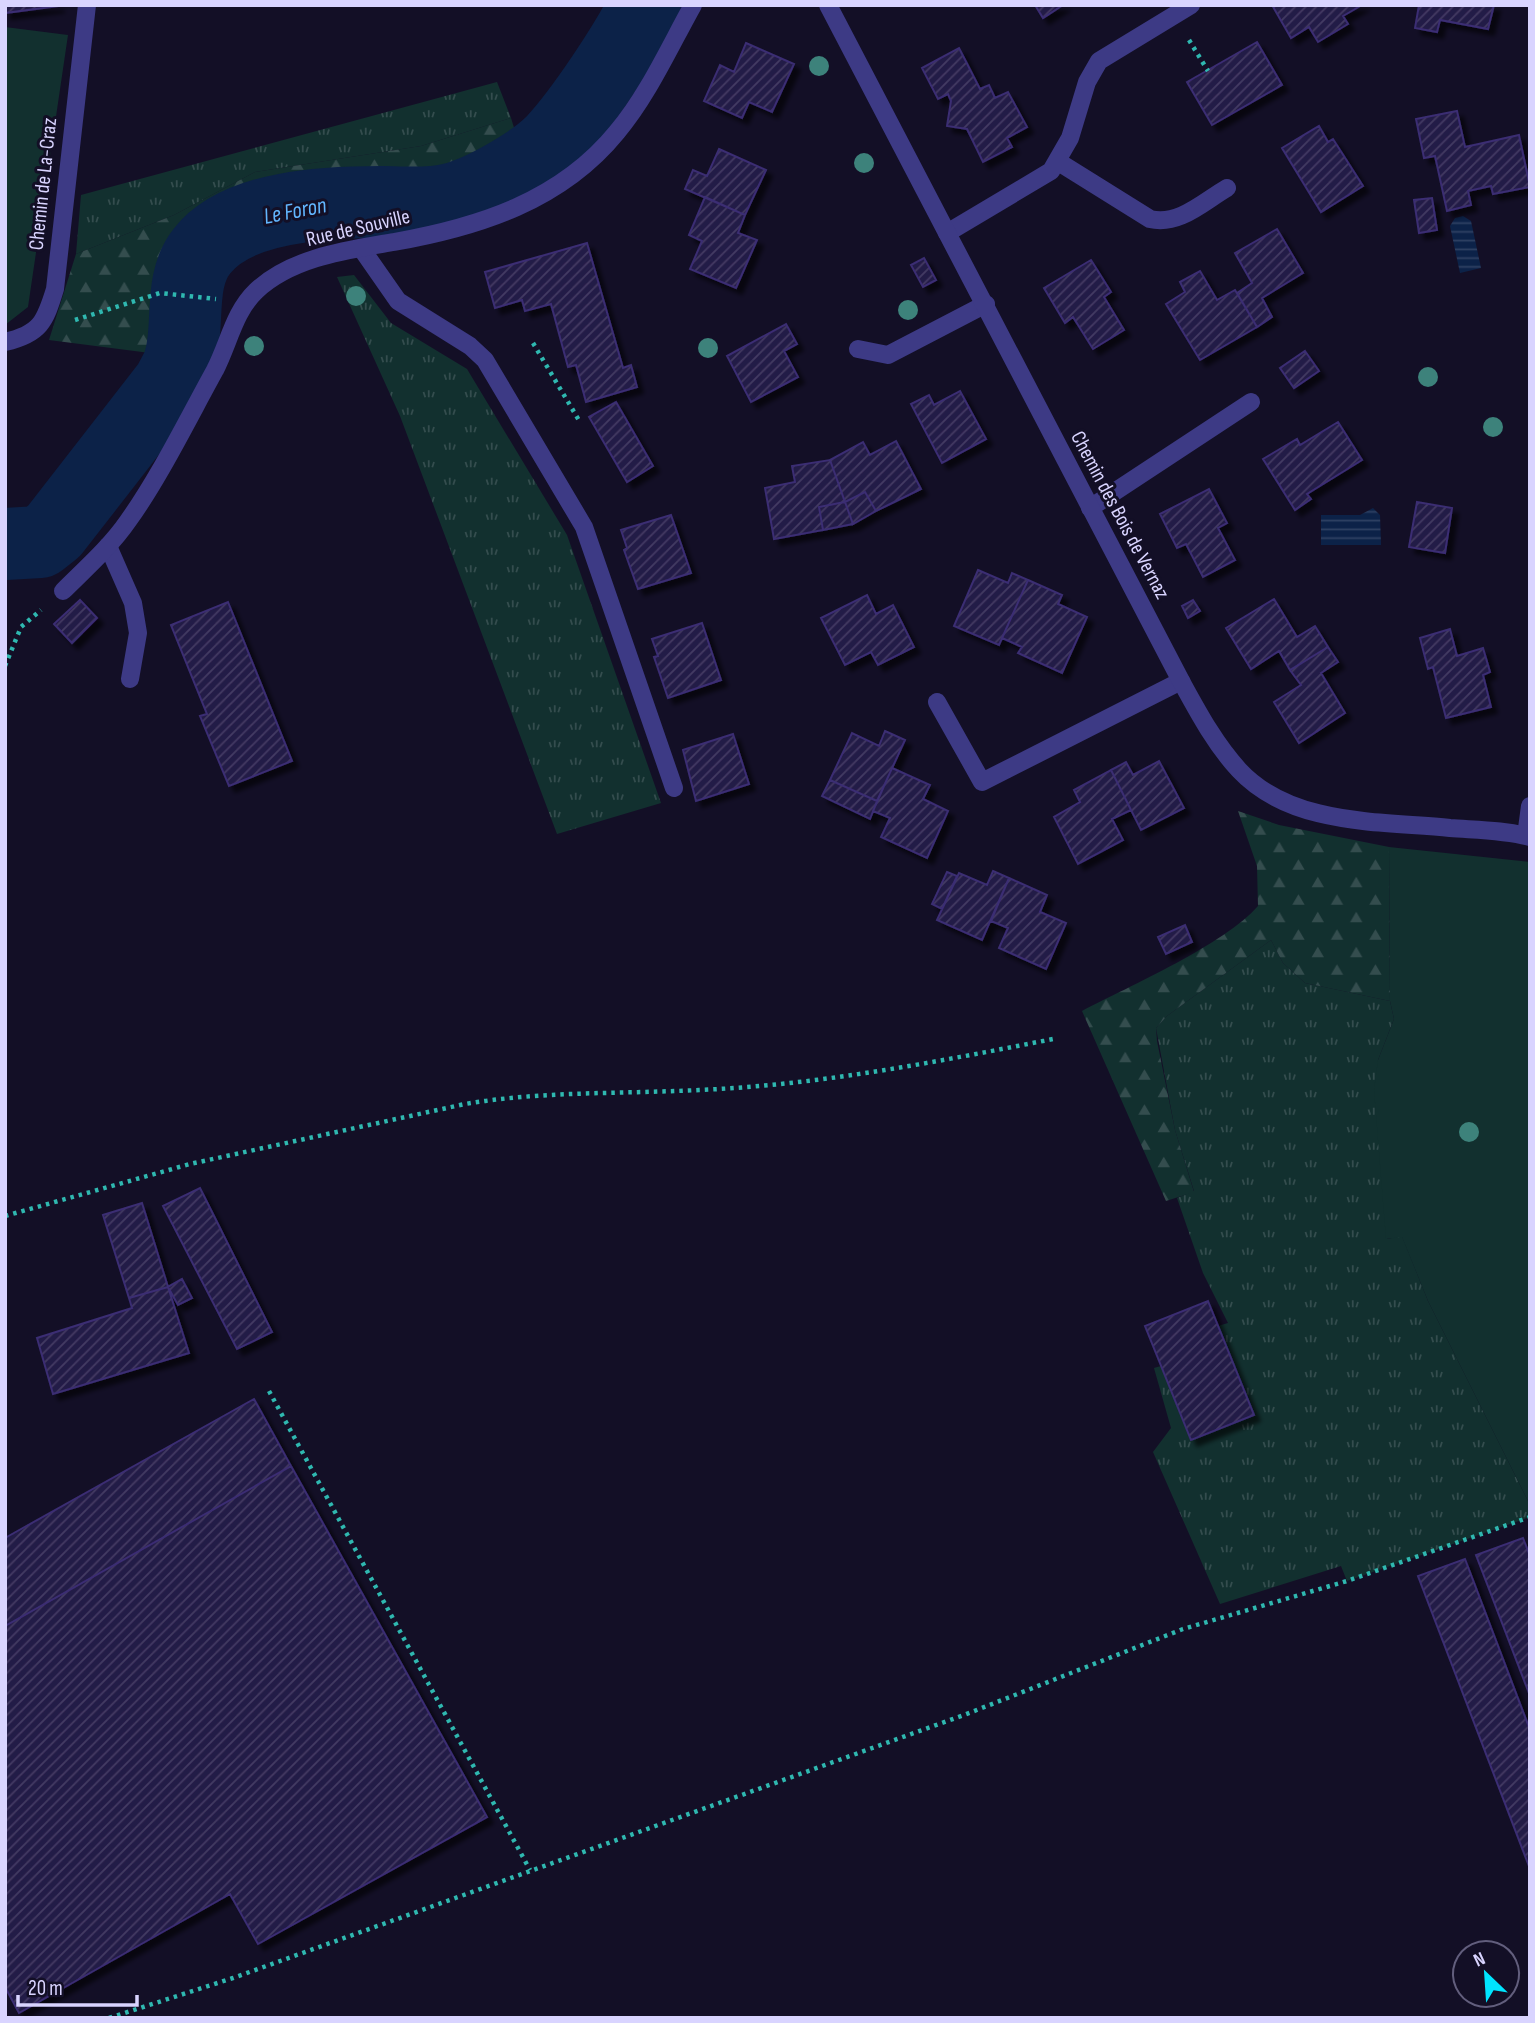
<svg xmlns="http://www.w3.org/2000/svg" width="1535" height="2023" viewBox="0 0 1535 2023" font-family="'Sofia Sans Condensed',sans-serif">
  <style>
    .grass { fill: url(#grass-tufts) }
    .forest { fill: url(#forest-firs) }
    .garden { fill: #12302f }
    .water { fill: url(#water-rules) }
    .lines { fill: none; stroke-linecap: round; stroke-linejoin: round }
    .river { stroke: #0c2248; stroke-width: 72 }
    .building { fill: url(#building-hatch); stroke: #3b2d73; stroke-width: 2; filter: url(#shadow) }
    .path { stroke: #2fb8b0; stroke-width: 4.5; stroke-dasharray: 3.5 5; stroke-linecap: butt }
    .lane { stroke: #3d3a85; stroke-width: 18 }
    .street { stroke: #3d3a85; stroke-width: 18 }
    .tree { fill: #3d827b }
    .labels { text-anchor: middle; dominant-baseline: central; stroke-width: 6; stroke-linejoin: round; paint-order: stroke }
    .street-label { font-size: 21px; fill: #d9d4ff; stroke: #130f26 }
    .water-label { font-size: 23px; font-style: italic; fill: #62b6ff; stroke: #130f26 }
  </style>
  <defs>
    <pattern id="grass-tufts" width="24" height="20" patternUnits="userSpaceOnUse" patternTransform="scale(1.75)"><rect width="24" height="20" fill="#12302f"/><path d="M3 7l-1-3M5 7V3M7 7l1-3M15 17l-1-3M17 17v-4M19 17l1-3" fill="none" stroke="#344d4e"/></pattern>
    <pattern id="forest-firs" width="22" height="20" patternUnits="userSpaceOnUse" patternTransform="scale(1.75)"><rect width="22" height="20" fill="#12302f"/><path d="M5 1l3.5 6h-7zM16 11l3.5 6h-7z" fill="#344d4e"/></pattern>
    <pattern id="water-rules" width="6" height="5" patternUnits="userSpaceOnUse" patternTransform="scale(1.75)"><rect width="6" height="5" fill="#0c2248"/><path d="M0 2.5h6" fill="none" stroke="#2f4163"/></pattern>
    <pattern id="building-hatch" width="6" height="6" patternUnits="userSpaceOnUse" patternTransform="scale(1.75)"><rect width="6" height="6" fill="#241b47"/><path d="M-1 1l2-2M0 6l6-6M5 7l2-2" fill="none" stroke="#433b63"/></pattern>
    <filter id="shadow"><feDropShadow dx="6" dy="6" stdDeviation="2" flood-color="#0009"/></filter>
  </defs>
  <rect width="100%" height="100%" fill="#130f26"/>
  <path class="grass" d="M497 82 511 118 421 146 255 172 174 215 76 254 81 195Z
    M354 275 391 323 467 369 567 535 661 803 557 834 400 416 337 277Z
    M1271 940 1283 963 1305 983 1390 1001 1394 1019 1378 1060 1387 1239 1402 1236 1428 1301 1530 1505V1517L1347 1581 1341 1566 1220 1604 1153 1452 1171 1428 1154 1368 1161 1366 1191 1440 1254 1415 1218 1326 1228 1323 1203 1273 1177 1198 1194 1191 1175 1130 1156 1028 1167 1016Z"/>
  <path class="forest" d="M511 118 520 147 443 188H280L236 203 197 227 178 253 156 329 158 354 49 340 76 254 174 215 255 172 421 146Z
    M1238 811 1279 825 1389 847 1390 1001 1305 983 1283 963 1271 940 1167 1016 1156 1028 1157 1041 1175 1130 1194 1192 1166 1201 1082 1011C1130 986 1225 944 1258 906L1257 866Z"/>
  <path class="garden" d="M5 27 68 35 28 307 5 325Z
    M1389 847 1530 862V1505L1428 1301 1402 1237 1386 1239 1374 1090 1378 1060 1394 1019 1390 1001Z"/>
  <path class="water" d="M1463 216 1471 221 1481 268 1460 273 1450 226 1455 218Z
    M1373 508 1380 515 1381 545H1321V515H1360Z"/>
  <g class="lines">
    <path class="river" d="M5 544 40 542 54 531 169 383C172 376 178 368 180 359 190 325 178 281 202 251 238 205 328 202 382 202 404 202 429 205 451 199 480 192 531 163 552 142 581 111 626 43 645 5"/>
  </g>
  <path class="building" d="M5 5H58V6L5 13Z
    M1035 5H1063L1043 18Z
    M1272 5H1362L1343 16 1348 24 1318 42 1309 27 1291 38Z
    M1419 5H1494L1488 29 1440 20 1437 32 1415 28Z
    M1257 42 1282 85 1212 125 1187 82Z
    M746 43 794 64 772 112 749 102 742 118 704 101 720 65 734 72Z
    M959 48 980 89 989 85 995 98 1008 92 1027 127 1007 138 1012 147 983 162 967 129 947 126 951 101 948 94 938 99 922 68Z
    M1457 111 1465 147 1519 135 1530 187 1493 194 1491 186 1468 191 1471 205 1447 211 1435 156 1424 158 1416 119Z
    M1319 126 1328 142 1333 139 1363 186 1321 212 1282 148Z
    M719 149 766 170 745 215 685 189 693 170 707 176Z
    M705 197 745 215 738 233 757 240 736 288 690 269 702 241 689 235Z
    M1432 198 1437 230 1419 233 1414 200Z
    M1277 229 1303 273 1262 298 1272 317 1257 327 1237 293 1252 283 1235 253Z
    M587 243 623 368 631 365 637 387 586 402 576 365 568 367 551 304 525 311 522 300 495 308 485 272Z
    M924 258 936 280 923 287 911 265Z
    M1091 260 1111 292 1104 297 1124 330 1093 349 1073 317 1065 323 1044 288Z
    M1200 271 1217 300 1235 290 1257 327 1200 360 1166 304 1185 292 1180 282Z
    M786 324 797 344 784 351 798 377 751 402 727 356Z
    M1305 351 1319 371 1294 388 1280 368Z
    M960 391 986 439 942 463 911 404 929 395 934 405Z
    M616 402 653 466 627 482 589 417Z
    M1338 422 1362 460 1307 494 1311 499 1295 510 1263 459 1297 439 1300 445Z
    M896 441 921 489 876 511 865 492 845 502 830 460 863 442 870 455Z
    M830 460 845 502 819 507 823 530 774 539 765 488 795 482 792 466Z
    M1209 489 1227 523 1218 528 1235 560 1203 577 1186 544 1177 548 1160 514Z
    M865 492 876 511 853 524 845 502Z
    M845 502 853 524 823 530 819 507Z
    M1417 502 1452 508 1445 553 1409 547Z
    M671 515 691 573 638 589 624 550 627 548 621 530Z
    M978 570 1008 583 1012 573 1028 580 999 645 954 626Z
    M1028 580 1062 595 1058 604 1087 617 1062 673 1018 653 1022 647 1002 638Z
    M867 595 876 614 893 605 914 647 878 665 871 652 845 665 821 618Z
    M1274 599 1297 637 1315 626 1328 647 1290 670 1279 651 1251 669 1226 628Z
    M80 600 97 618 72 643 54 624Z
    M1193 600 1200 611 1188 618 1182 606Z
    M228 602 292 761 229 786 200 716 207 714 171 625Z
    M702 623 721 680 668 698 654 657 658 656 652 639Z
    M1450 629 1457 656 1483 648 1490 672 1483 675 1491 707 1446 718 1433 667 1428 669 1420 638Z
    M1328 647 1338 662 1321 673 1345 713 1299 743 1274 702 1301 685 1290 670Z
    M885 731 905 740 877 801 830 780 852 733 879 746Z
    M733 734 749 784 696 801 683 750Z
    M1159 761 1184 808 1141 830 1111 770 1126 762 1133 775Z
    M892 768 930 785 923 799 948 811 927 858 881 837 890 818 873 811Z
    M1111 770 1131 810 1112 819 1123 840 1078 864 1054 817 1080 802 1074 790Z
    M830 780 877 801 870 819 822 796Z
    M993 871 1009 878 982 940 937 920 959 873 987 885Z
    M947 872 957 876 942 909 932 904Z
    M1009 878 1047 895 1040 912 1066 923 1046 969 999 948 1008 928 991 921Z
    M1185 925 1192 942 1166 954 1158 937Z
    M200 1188 272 1332 237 1349 163 1206Z
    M142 1203 168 1287 129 1298 103 1215Z
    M182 1279 192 1298 178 1305 168 1287Z
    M168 1287 189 1353 53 1394 37 1338 132 1308 129 1298Z
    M1208 1301 1254 1415 1191 1440 1145 1326Z
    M254 1399 291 1466 5 1626V1538Z
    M291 1466 487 1817 258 1944 230 1894 19 2013 5 1987V1626Z
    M1523 1538 1530 1556V1696L1476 1555Z
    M1465 1559 1530 1730V1869L1418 1576Z"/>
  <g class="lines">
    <path class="path" d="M1189 40 1208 71
      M75 320 160 293 216 299
      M533 343 580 422
      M5 666 21 627 41 610
      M5 1216 190 1164 465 1104C542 1091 621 1094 699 1090 819 1085 936 1062 1053 1039
      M269 1391 530 1870
      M109 2018 233 1978 964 1715 1183 1629 1347 1581 1530 1517"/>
    <path class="lane" d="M1057 161 1150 219C1179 226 1203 202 1227 188
      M947 233 1051 171 1070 138 1087 82 1099 61 1191 5
      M361 248 398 301 470 346 485 360 584 527 674 788
      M858 349 888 355 986 304
      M1090 508 1251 402
      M108 546 133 603 138 633 130 679
      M937 702 982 782 1181 681"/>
    <path class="street" d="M828 5 1181 681C1198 712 1215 744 1239 770 1291 826 1380 821 1450 828 1476 830 1505 830 1530 837
      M5 342C40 334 45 322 55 289L87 5
      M63 591C85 569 110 547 128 521 159 478 189 417 215 370 229 343 234 312 256 291 292 257 348 250 394 242 479 227 561 201 617 132 648 95 669 48 693 5
      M1526 836 1530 806"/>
  </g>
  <g class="tree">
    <circle cx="819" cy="66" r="10"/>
    <circle cx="864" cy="163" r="10"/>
    <circle cx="356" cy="296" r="10"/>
    <circle cx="908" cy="310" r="10"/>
    <circle cx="254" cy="346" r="10"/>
    <circle cx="708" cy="348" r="10"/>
    <circle cx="1428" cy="377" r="10"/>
    <circle cx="1493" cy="427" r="10"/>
    <circle cx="1469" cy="1132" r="10"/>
  </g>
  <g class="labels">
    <g class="street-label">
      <text transform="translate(43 184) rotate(-84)">Chemin de La-Craz</text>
      <text transform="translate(358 228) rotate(-13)">Rue de Souville</text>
      <text transform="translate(1120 515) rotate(62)">Chemin des Bois de Vernaz</text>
    </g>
    <g class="water-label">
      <text transform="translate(295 211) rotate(-11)">Le Foron</text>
    </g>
  </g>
  <rect width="1535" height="2023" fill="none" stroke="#d9d4ff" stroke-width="14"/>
  <g transform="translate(1486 1974) rotate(335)"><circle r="33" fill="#130f26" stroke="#625e7d" stroke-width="2"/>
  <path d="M0-5L12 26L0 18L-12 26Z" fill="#00e5ff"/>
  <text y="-10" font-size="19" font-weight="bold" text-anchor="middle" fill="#d9d4ff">N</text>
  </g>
  <path d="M18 1995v10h119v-10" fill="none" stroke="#d9d4ff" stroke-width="3.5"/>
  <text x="28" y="1995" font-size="21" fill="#d9d4ff" stroke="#130f26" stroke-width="5" paint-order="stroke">20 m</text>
</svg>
